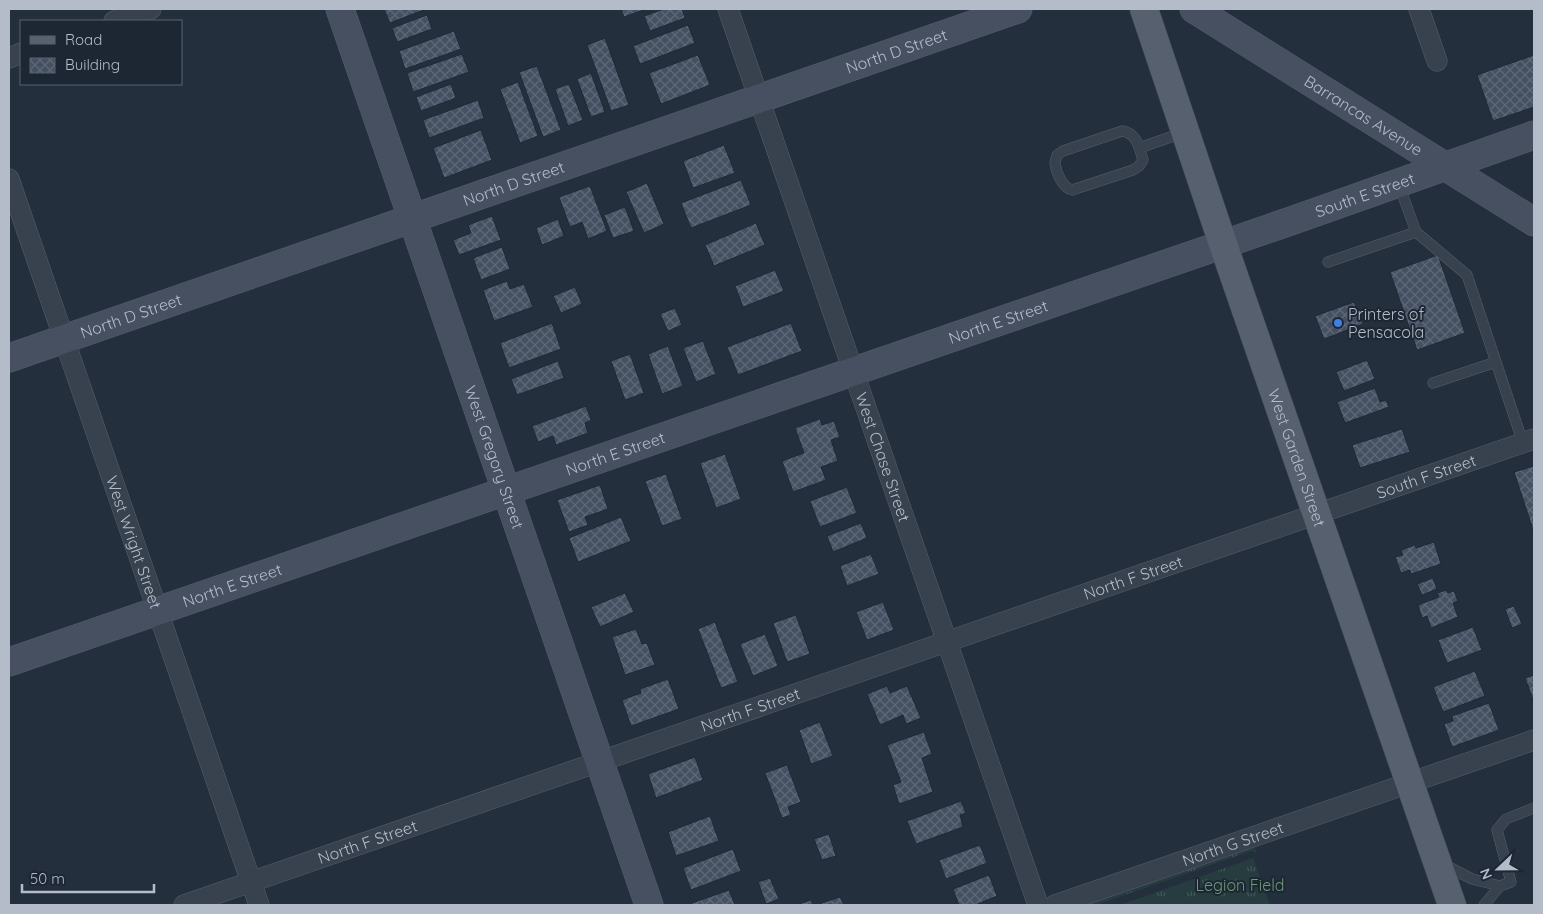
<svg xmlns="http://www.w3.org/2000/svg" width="1543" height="914" viewBox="0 0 1543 914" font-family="Quicksand,sans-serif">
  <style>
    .grass { fill: url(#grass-tufts) }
    .building { fill: url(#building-cross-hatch); stroke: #1f2835 }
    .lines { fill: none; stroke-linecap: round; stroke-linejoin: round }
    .lane-casing { stroke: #565f6c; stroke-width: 11 }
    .street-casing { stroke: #565f6c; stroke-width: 21 }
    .secondary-casing { stroke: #565f6c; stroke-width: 29 }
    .primary-casing { stroke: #414a57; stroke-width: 29 }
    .lane { stroke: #38414e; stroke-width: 10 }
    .street { stroke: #38414e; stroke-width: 20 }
    .secondary { stroke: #465061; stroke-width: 28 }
    .primary { stroke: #56606e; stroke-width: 28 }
    .shop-dot { fill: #3f7fe0; stroke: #1d2633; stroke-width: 2 }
    .labels { text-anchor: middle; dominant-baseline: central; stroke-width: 4; stroke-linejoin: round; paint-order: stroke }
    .street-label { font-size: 16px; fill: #b4bcc9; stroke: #1d2633 }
    .poi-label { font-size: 16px; fill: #b4bcc9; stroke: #1d2633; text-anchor: start }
    .park-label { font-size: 16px; fill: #6b9a76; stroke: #1d2633 }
  </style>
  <defs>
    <pattern id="grass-tufts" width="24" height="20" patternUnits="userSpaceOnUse" patternTransform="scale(1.25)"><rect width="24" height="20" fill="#263c3f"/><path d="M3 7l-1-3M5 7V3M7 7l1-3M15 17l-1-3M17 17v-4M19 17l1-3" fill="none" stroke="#435659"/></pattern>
    <pattern id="building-cross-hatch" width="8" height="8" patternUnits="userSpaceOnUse" patternTransform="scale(1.25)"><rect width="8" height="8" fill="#455162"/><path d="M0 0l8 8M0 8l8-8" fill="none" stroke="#5d6877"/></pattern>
  </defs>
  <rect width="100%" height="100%" fill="#242f3e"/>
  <path class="grass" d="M1254 846 1257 853 1251 851 1096 905H1083Z
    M1253 858 1270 905H1120Z"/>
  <path class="building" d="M384 9H426L390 23Z
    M621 9H646L624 17Z
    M664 9H682L685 18 650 31 644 16Z
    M427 15 432 29 397 42 392 28Z
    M688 25 695 43 640 64 633 46Z
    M454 31 461 49 405 69 399 51Z
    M605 38 629 105 611 111 587 45Z
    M462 54 469 72 413 92 407 73Z
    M698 55 710 85 661 104 649 73Z
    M1534 55V107L1493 121 1477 75Z
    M537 66 561 130 543 137 519 72Z
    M591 73 605 112 591 117 577 79Z
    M518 82 538 136 520 143 500 89Z
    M451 84 456 98 421 111 416 97Z
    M569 84 583 120 568 126 555 89Z
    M478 100 484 118 429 138 423 120Z
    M481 130 492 160 444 178 433 148Z
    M724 145 735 173 693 188 683 161Z
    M741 180 751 205 691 228 681 203Z
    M647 183 664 224 644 233 626 192Z
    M590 186 607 231 588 239 582 222 570 227 559 197Z
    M625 207 634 231 613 238 604 215Z
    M492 216 501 240 459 255 453 240 471 233 468 225Z
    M558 219 564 236 542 245 536 228Z
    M756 223 765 245 714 266 705 245Z
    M502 247 510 269 481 280 473 258Z
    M1438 255 1465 333 1417 350 1390 272Z
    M775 270 784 291 743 307 735 286Z
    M507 281 510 289 524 284 533 307 494 321 483 290Z
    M575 287 582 304 561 313 553 296Z
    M1354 302 1363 324 1324 339 1315 316Z
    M675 308 682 325 668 331 660 314Z
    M552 323 561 349 509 368 500 343Z
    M791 323 802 351 738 375 727 347Z
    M703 341 716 374 696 382 683 348Z
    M668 346 683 386 662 394 648 354Z
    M630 354 644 393 625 400 611 361Z
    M1367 360 1375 379 1344 391 1336 372Z
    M558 361 564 378 517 395 511 379Z
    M1375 388 1380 402 1386 400 1389 407 1345 423 1337 402Z
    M586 406 591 420 585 423 588 433 556 445 553 436 538 442 532 426Z
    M820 419 822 425 834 421 840 437 831 440 838 461 821 467 826 480 793 492 782 461 804 453 795 428Z
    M1402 429 1410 452 1360 468 1352 445Z
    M725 454 741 499 716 508 700 463Z
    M1534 466V533L1514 472Z
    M666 474 682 519 662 526 645 481Z
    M600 485 608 509 585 517 588 525 569 532 557 500Z
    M847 487 857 513 820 527 810 501Z
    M621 517 631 541 578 562 569 538Z
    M861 523 867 538 833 552 827 536Z
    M1434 542 1441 564 1411 574 1410 570 1401 573 1395 557 1403 555 1401 550 1415 545 1416 548Z
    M871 554 879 574 847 586 840 566Z
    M1433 578 1437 589 1422 595 1417 584Z
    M1446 590 1448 593 1454 591 1458 601 1453 603 1458 617 1431 628 1427 616 1422 618 1418 605 1439 597 1437 593Z
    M625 593 634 612 600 627 591 607Z
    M883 602 894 630 867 640 856 612Z
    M1514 606 1522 624 1512 628 1505 609Z
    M796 615 810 654 787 662 773 623Z
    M715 622 738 682 721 688 698 629Z
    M1473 627 1482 650 1447 663 1438 640Z
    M636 629 642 644 647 643 655 665 625 675 612 637Z
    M765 634 778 666 753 676 740 644Z
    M1475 671 1485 696 1443 712 1433 687Z
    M1534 675V702L1525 678Z
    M668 679 679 709 631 726 622 700 641 693 640 689Z
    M887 686 890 693 907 686 921 718 906 724 903 715 880 725 867 694Z
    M1489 703 1499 730 1452 747 1444 724 1453 721 1452 716Z
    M820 722 833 756 811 764 799 730Z
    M924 732 932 754 922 758 933 792 899 804 893 785 901 782 887 745Z
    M695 757 703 780 656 798 648 774Z
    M787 765 801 802 788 807 791 815 782 818 765 773Z
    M961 801 966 813 960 815 963 827 916 844 907 821Z
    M710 816 719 841 676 856 668 832Z
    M829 834 836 856 822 860 814 839Z
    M980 845 987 863 946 879 939 860Z
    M733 849 741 871 691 890 683 868Z
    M989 875 997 896 975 905H959L953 889Z
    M770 878 779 899 766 904 758 882Z
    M729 890 735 905H693L692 903Z
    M840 897 844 905H820L819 904Z
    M811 900 813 905H796Z"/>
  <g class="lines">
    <g class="lane-casing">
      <path id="lane" d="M1122 131C1137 133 1139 147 1143 160L1139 166 1133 170 1072 190C1063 188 1056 173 1055 163 1055 160 1057 158 1057 155L1063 151Z
        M1139 148 1185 132
        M1399 185 1416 232 1467 275 1523 443
        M1328 262 1416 232
        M1433 383 1496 362
        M1443 864 1472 879 1500 886 1484 905
        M1500 886 1511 882 1497 830 1506 819 1534 808"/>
    </g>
    <g class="street-casing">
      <g id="street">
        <path id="s1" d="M728 9 1038 905"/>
        <path d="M1419 9 1437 61"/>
        <path d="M114 21 151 9"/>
        <path d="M9 58 21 53"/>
        <path id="s2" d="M9 179 259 905"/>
        <path id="s3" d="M184 905 1534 439"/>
        <path id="s4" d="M1055 905 1534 740"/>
      </g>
    </g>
    <g class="secondary-casing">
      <g id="secondary">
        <path id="s5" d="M340 9 649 905"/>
        <path id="s6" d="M1194 9 1534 222"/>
        <path id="s7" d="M9 358 1018 9"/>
        <path id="s8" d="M9 662 1288 222 1534 135"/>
      </g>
    </g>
    <g class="primary-casing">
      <g id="primary">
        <path id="s9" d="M1144 9 1223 244 1452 905"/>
      </g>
    </g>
    <use href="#lane" class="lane"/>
    <use href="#street" class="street"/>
    <use href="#secondary" class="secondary"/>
    <use href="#primary" class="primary"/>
  </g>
  <circle class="shop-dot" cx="1338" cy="323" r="5"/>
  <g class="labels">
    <g class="street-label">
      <text stroke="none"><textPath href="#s7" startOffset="939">North D Street</textPath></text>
      <text stroke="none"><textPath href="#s6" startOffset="200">Barrancas Avenue</textPath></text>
      <text stroke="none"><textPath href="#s7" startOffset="534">North D Street</textPath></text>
      <text stroke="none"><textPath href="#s8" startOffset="1434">South E Street</textPath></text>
      <text stroke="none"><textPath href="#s7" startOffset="129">North D Street</textPath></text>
      <text stroke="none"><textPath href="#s8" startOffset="1046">North E Street</textPath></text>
      <text stroke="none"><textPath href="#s8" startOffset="641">North E Street</textPath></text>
      <text stroke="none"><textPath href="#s5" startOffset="474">West Gregory Street</textPath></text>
      <text stroke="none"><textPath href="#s1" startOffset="474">West Chase Street</textPath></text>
      <text stroke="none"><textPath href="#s9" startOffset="474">West Garden Street</textPath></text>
      <text stroke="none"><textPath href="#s3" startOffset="1314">South F Street</textPath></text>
      <text stroke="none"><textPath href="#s2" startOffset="384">West Wright Street</textPath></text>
      <text stroke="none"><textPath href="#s3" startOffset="1004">North F Street</textPath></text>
      <text stroke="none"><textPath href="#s8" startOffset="236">North E Street</textPath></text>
      <text stroke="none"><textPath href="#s3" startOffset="599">North F Street</textPath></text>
      <text stroke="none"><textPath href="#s3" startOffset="194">North F Street</textPath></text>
      <text stroke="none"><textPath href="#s4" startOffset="188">North G Street</textPath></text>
    </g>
    <g class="poi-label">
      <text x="1348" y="314">Printers of<tspan x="1348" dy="18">Pensacola</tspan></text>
    </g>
    <g class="park-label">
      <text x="1240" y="885">Legion Field</text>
    </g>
  </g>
  <rect width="1543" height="914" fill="none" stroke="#b4bcc9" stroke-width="20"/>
  <rect x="20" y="20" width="162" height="65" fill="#1d2633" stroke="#59626f"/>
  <rect x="30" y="36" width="25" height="8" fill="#56606e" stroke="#59626f"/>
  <text x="65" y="45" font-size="15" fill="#b4bcc9">Road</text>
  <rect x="30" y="58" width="25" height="15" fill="url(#building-cross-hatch)" stroke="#59626f"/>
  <text x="65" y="70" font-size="15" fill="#b4bcc9">Building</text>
  <g transform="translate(1498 869) rotate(248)" stroke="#1d2633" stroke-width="4" paint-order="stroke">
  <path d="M0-4L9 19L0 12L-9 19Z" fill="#b4bcc9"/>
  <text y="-8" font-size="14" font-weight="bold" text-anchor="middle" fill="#b4bcc9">N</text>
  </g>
  <path d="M22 884v8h132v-8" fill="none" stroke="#b4bcc9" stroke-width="2.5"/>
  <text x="30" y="884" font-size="15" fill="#b4bcc9" stroke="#1d2633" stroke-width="4" paint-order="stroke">50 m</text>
</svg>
